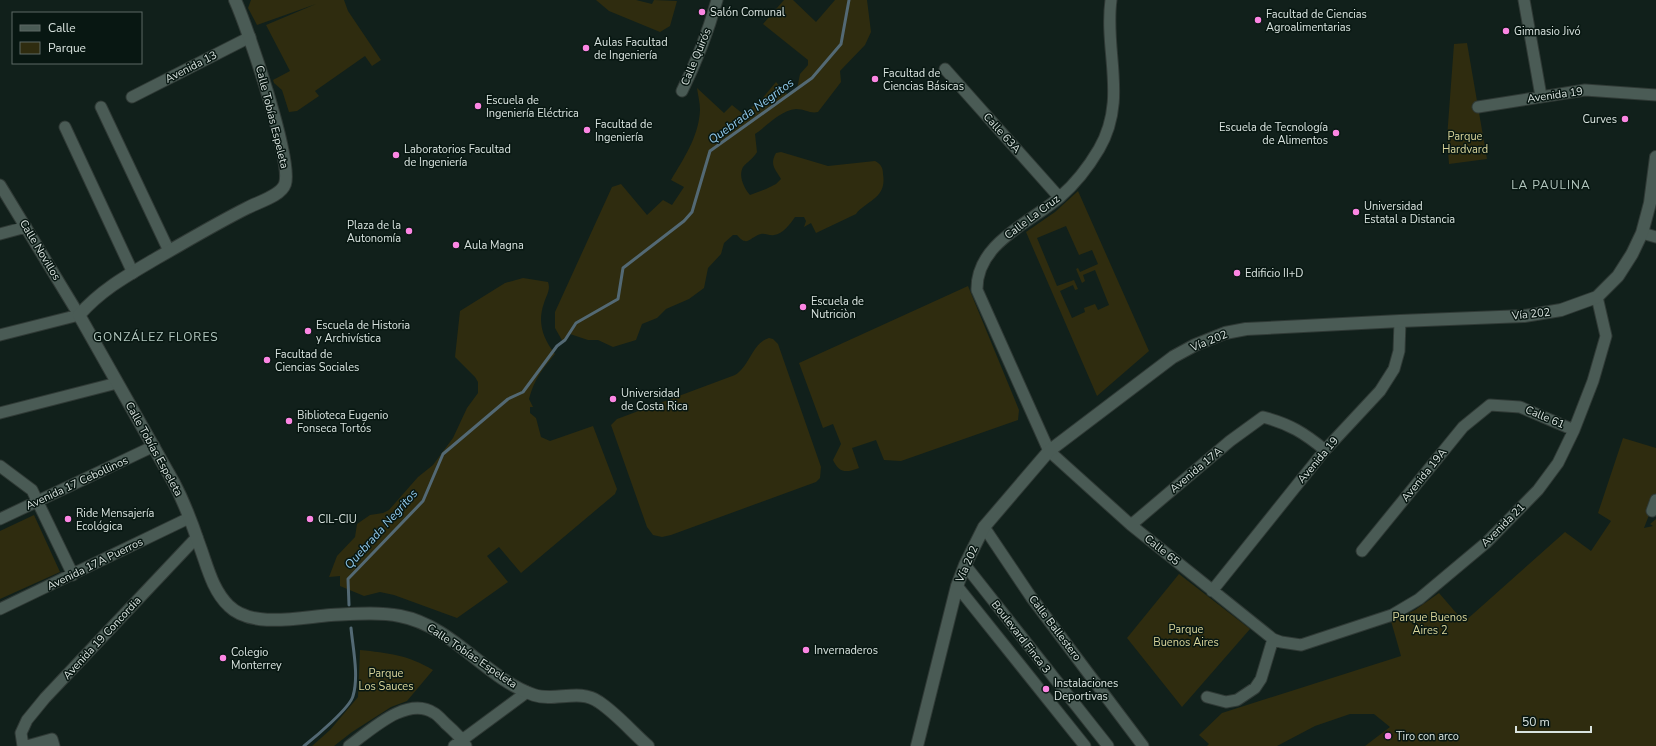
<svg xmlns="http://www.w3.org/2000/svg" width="1656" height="746" viewBox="0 0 1656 746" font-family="'Nunito Sans',sans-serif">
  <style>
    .green { fill: #2f2c0f; fill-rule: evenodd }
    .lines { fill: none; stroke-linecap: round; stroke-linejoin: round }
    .stream { stroke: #536974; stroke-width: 3 }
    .street-casing { stroke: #303a36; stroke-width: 13 }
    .secondary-casing { stroke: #303a36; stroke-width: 14 }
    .street { stroke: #4a5b55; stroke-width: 11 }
    .secondary { stroke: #4a5b55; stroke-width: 12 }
    .poi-dot { fill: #fc86e3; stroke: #081712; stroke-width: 1.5 }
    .labels { text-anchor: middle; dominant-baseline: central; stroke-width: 3; stroke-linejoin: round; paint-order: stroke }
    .poi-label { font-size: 11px; fill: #d9e3df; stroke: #081712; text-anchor: start }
    .street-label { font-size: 11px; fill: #d9e3df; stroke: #081712 }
    .park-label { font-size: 11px; fill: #d9d49a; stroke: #081712 }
    .water-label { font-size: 12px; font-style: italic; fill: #90c8eb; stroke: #081712 }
    .neighbourhood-label { font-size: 12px; letter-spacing: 1px; fill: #b3c7bf; stroke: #081712 }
  </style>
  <rect width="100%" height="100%" fill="#11201b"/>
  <path class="green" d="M251 0H344L348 11 381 60 372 66 365 56 315 91 319 96 297 111 289 112 282 90 274 83 273 80 290 71 266 25 316 4 257 25 248 8Z
    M596 0H636L652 4 654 0 677 1 670 26 660 32 609 11Z
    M784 0H793L816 22 835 0H867L871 32 865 45 840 71 841 82 818 112C810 114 805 109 796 109 781 110 767 126 755 134L757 152C753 159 747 162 743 167 738 176 744 188 750 195L766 189 776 184 781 179C776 170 769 165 776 153L781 152 828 166 875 161C881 164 883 168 883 174 887 199 867 200 856 214L816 233 811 223 804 227 806 221 804 217H795C790 224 783 234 774 235 770 236 765 233 761 234 749 237 748 248 737 235H733L724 243 721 254 708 268 704 288 689 299 666 309 657 318 642 324 636 340 613 347 598 340H588L570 334 563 342 555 328V312L612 187 621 184 647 215 663 200 672 205 684 187 671 180C684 158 699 136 700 110 700 103 698 95 697 88L724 113 732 105 743 114 761 100 776 82 788 95 797 89 800 74 808 65V60L763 24Z
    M1467 43 1487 159 1449 164 1447 138 1454 44Z
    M1078 191 1149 351 1097 396 1026 232 1055 212ZM1066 226 1079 255 1092 250 1098 264 1080 272 1078 268 1076 269 1082 283 1085 281 1083 275 1095 270 1109 305 1098 310 1095 304 1084 308 1085 312 1072 318 1060 291 1073 285 1075 290 1078 289 1074 280 1057 286 1037 238Z
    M523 278 548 282C551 290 546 296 544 303 537 323 543 338 555 354 541 371 535 378 529 399L533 407H530V413L536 418 541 437 550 441 593 426 617 489 615 494 521 573 499 547 487 556 508 582 457 618 394 595 380 592 364 596 340 586V576L329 577 337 556 355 537 357 524 370 515 383 513 389 510 418 477 433 465 453 438 467 408 478 393V382L475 377 455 357 460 311 505 283Z
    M968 286 1019 410 1018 420 901 461 884 460 876 440 852 448 859 468C846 473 839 473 833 460L841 444 833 424 823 428 799 363Z
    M769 338 773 339 778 344 821 467 820 478 816 482 671 535 662 537 653 535 647 527 611 425 617 419 735 375C750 366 752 343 769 338Z
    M1623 438 1656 448V497L1644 528 1653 526 1650 524 1656 519V746H1365L1390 727 1374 714H1350L1315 726 1277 746H1207L1209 744 1199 735 1222 713 1401 656 1391 621 1415 610 1439 593 1464 622 1565 532 1591 551 1611 521 1598 513Z
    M34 515 60 572 0 599V531Z
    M1179 574 1250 629 1182 707 1127 638Z
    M360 650C388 653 408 655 433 670L407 701 391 707 352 732 334 746H312L330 730 358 697Z"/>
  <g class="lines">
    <path class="stream" d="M349 605 348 579 423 501 443 454 508 399 523 392 557 346 565 340 576 323 618 299 623 268 684 221 692 212 710 151 812 78 841 44 849 0
      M304 746C314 738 350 708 353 696 359 676 353 649 351 628"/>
    <g class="street-casing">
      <path id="street" d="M1111 0C1104 52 1128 99 1099 149 1089 166 1075 184 1060 197 1030 223 976 243 977 290L1049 451 1131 525 1273 639 1281 642 1301 645 1392 615 1419 599 1487 542 1538 490 1558 463 1574 430 1593 381 1606 336 1597 297
        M1524 0 1541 96
        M945 69 1059 197
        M682 91C697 61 708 32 717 0
        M132 97 250 37
        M101 107 169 251
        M1478 107 1585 90 1656 95
        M65 127 133 273
        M0 185 79 315 0 335
        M1642 233 1656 237
        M0 234 26 227
        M0 413 117 383
        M0 466 32 490 73 575
        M1652 511 1656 500
        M0 519 154 446
        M1131 525 1230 441 1263 417C1290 424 1304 433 1325 450
        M984 527 1031 597 1143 746
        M1362 551 1463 427 1490 405 1520 407 1574 430
        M965 565 1108 746
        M957 586 1085 746
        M1212 591 1325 450 1380 391 1394 369 1399 351 1400 321
        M0 609 189 518
        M1207 697 1226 702 1237 700 1255 688 1261 679 1273 639
        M23 746 21 733 27 720 45 698 197 537
        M27 746 52 739 54 746
        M349 746C370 731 407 695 434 713 438 715 442 720 445 723 453 730 461 737 466 746
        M454 746 527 692"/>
    </g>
    <g class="secondary-casing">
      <path id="secondary" d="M235 0C247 26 293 161 285 184 281 196 258 202 247 208 217 223 187 241 157 258 128 275 102 289 79 315L174 483C184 502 192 523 199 544 207 565 212 590 229 606 252 629 302 617 331 615 354 614 378 612 400 616 453 626 485 678 534 695 555 702 580 688 599 702 617 714 632 732 648 746
        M917 746 957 586 965 565 984 527 1049 451 1173 357 1195 345 1225 333 1246 329 1400 321 1524 316 1561 310 1597 297 1618 276 1632 254 1642 233 1650 203 1656 157"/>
    </g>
    <use href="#street" class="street"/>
    <use href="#secondary" class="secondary"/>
  </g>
  <g class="poi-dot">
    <circle cx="702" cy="12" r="4"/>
    <circle cx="1258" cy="20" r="4"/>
    <circle cx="1506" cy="31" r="4"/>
    <circle cx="586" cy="48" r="4"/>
    <circle cx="875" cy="79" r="4"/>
    <circle cx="478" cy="106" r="4"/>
    <circle cx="1625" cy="119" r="4"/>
    <circle cx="587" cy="130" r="4"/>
    <circle cx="1336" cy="133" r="4"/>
    <circle cx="396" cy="155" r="4"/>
    <circle cx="1356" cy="212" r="4"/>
    <circle cx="409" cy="231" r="4"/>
    <circle cx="456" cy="245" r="4"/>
    <circle cx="1237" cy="273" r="4"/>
    <circle cx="803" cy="307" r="4"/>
    <circle cx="308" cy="331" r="4"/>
    <circle cx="267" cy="360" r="4"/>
    <circle cx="613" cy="399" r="4"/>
    <circle cx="289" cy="421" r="4"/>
    <circle cx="68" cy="519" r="4"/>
    <circle cx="310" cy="519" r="4"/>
    <circle cx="806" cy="650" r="4"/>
    <circle cx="223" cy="658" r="4"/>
    <circle cx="1046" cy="689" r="4"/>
    <circle cx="1388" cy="736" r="4"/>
  </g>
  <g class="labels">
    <g class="poi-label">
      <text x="710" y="12">Salón Comunal</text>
      <text x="1266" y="14">Facultad de Ciencias<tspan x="1266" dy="13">Agroalimentarias</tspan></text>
      <text x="1514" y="31">Gimnasio Jivó</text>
      <text x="594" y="42">Aulas Facultad<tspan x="594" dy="13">de Ingeniería</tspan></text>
      <text x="883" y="73">Facultad de<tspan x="883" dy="13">Ciencias Básicas</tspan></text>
      <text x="486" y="100">Escuela de<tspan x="486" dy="13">Ingeniería Eléctrica</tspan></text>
      <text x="1617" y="119" text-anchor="end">Curves</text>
      <text x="595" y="124">Facultad de<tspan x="595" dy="13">Ingeniería</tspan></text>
      <text x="1328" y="127" text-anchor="end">Escuela de Tecnología<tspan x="1328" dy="13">de Alimentos</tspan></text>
      <text x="404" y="149">Laboratorios Facultad<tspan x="404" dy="13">de Ingeniería</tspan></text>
      <text x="1364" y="206">Universidad<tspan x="1364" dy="13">Estatal a Distancia</tspan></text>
      <text x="401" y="225" text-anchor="end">Plaza de la<tspan x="401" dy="13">Autonomía</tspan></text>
      <text x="464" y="245">Aula Magna</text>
      <text x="1245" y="273">Edificio II+D</text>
      <text x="811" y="301">Escuela de<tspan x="811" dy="13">Nutriciòn</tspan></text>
      <text x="316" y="325">Escuela de Historia<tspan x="316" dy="13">y Archivística</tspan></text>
      <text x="275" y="354">Facultad de<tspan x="275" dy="13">Ciencias Sociales</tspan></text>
      <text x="621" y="393">Universidad<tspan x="621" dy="13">de Costa Rica</tspan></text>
      <text x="297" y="415">Biblioteca Eugenio<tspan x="297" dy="13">Fonseca Tortós</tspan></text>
      <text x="76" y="513">Ride Mensajería<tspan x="76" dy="13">Ecológica</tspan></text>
      <text x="318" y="519">CIL-CIU</text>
      <text x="814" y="650">Invernaderos</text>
      <text x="231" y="652">Colegio<tspan x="231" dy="13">Monterrey</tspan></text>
      <text x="1054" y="683">Instalaciones<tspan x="1054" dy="13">Deportivas</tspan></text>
      <text x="1396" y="736">Tiro con arco</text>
    </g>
    <g class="street-label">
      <text transform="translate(696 57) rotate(-67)">Calle Quirós</text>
      <text transform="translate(191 67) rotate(-27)">Avenida 13</text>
      <text transform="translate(1555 95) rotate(-8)">Avenida 19</text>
      <text transform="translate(272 117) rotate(76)">Calle Tobías Espeleta</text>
      <text transform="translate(1002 133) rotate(48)">Calle 63A</text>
      <text transform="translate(1032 217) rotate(-37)">Calle La Cruz</text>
      <text transform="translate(40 250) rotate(59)">Calle Novillos</text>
      <text transform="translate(1531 314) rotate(-6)">Vía 202</text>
      <text transform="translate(1209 341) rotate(-22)">Vía 202</text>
      <text transform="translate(1545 417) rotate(23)">Calle 61</text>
      <text transform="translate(154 449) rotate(61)">Calle Tobías Espeleta</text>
      <text transform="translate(1318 460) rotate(-50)">Avenida 19</text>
      <text transform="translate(1196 470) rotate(-40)">Avenida 17A</text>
      <text transform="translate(1424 475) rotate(-51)">Avenida 19A</text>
      <text transform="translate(77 483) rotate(-25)">Avenida 17 Cebollinos</text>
      <text transform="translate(1503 525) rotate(-45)">Avenida 21</text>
      <text transform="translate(1162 550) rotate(39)">Calle 65</text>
      <text transform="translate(95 564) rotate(-26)">Avenida 17A Puerros</text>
      <text transform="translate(967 564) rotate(-66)">Vía 202</text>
      <text transform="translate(1055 628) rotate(53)">Calle Ballestero</text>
      <text transform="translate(1021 637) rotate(52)">Boulevard Finca 3</text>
      <text transform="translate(102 638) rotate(-47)">Avenida 19 Concordia</text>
      <text transform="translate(472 656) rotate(34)">Calle Tobías Espeleta</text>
    </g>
    <g class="park-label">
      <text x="1465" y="136">Parque<tspan x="1465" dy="13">Hardvard</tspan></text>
      <text x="1430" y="617">Parque Buenos<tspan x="1430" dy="13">Aires 2</tspan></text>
      <text x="1186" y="629">Parque<tspan x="1186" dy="13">Buenos Aires</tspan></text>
      <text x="386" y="673">Parque<tspan x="386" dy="13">Los Sauces</tspan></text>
    </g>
    <g class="water-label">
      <text transform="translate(751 111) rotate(-36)">Quebrada Negritos</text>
      <text transform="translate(381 529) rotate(-48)">Quebrada Negritos</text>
    </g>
    <g class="neighbourhood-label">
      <text x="1551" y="185">LA PAULINA</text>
      <text x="156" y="337">GONZÁLEZ FLORES</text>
    </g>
  </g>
  <rect x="12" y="12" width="130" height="52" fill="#081712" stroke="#5c6964"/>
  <rect x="20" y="25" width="20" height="6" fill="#4a5b55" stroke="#5c6964"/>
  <text x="48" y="32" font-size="12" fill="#d9e3df">Calle</text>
  <rect x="20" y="42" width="20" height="12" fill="#2f2c0f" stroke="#5c6964"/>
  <text x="48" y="52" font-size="12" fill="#d9e3df">Parque</text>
  <path d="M1516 726v6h75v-6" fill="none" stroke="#d9e3df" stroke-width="2"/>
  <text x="1522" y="726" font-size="12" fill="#d9e3df" stroke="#081712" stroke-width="3" paint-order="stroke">50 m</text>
</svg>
